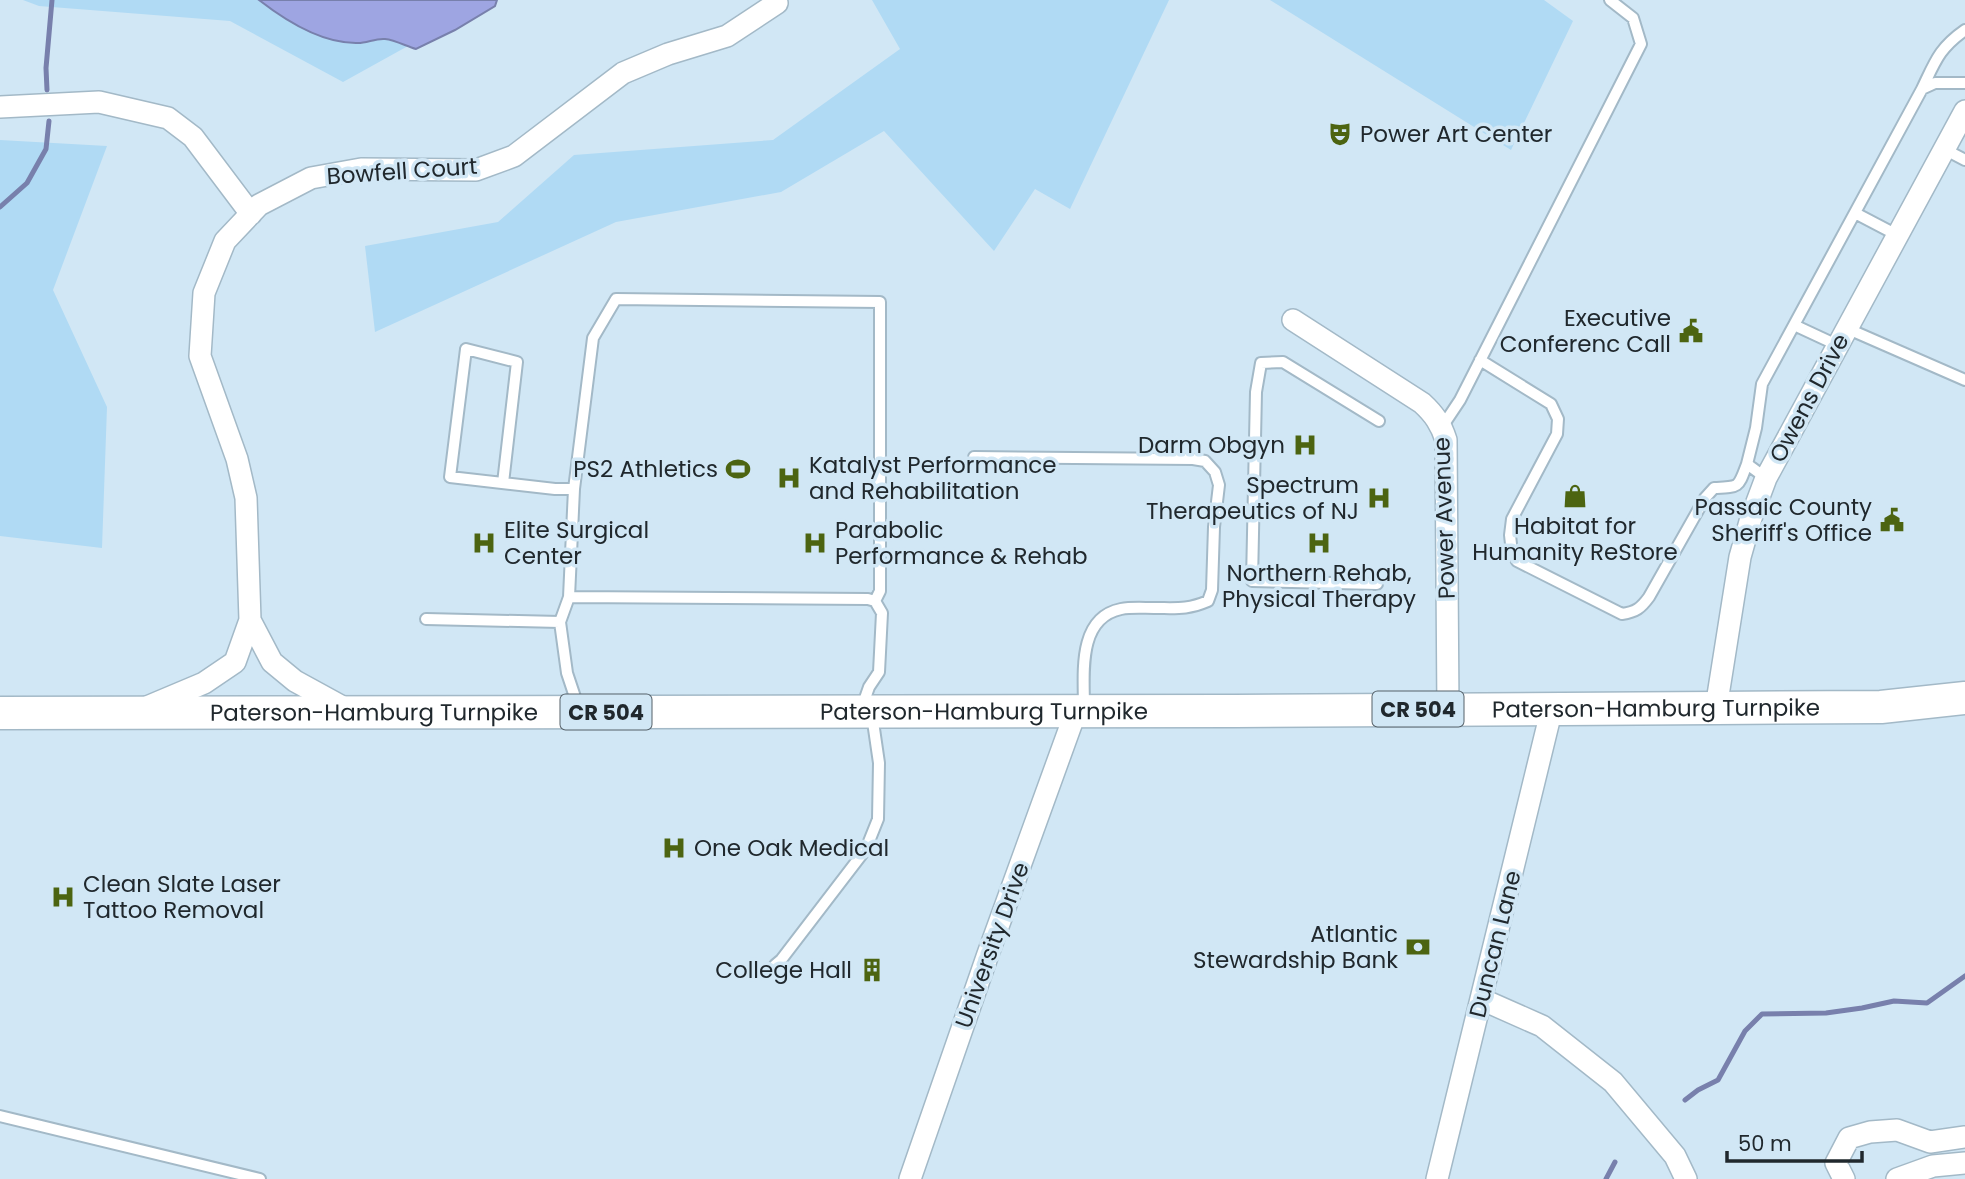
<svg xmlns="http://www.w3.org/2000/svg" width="1965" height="1179" viewBox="0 0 1965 1179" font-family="Poppins,sans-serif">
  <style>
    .green { fill: #b0daf4 }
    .water { fill: #9ea5e2; stroke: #7880ac; stroke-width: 2 }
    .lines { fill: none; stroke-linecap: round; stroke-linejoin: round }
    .stream { stroke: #7880ac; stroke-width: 5 }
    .service-casing { stroke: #a3b9c7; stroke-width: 14 }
    .minor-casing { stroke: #a3b9c7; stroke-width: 24 }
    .primary-casing { stroke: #a3b9c7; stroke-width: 35 }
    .service { stroke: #fff; stroke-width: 10 }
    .minor { stroke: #fff; stroke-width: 21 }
    .primary { stroke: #fff; stroke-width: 32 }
    .labels { text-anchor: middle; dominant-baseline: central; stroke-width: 7; stroke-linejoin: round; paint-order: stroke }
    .shield { fill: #d1e7f5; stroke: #556169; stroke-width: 2 }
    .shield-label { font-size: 21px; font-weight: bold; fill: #20282d }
    .poi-label { font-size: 23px; fill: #20282d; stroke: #d1e7f5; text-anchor: end }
    .street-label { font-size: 23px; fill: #20282d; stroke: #d1e7f5 }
  </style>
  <rect width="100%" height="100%" fill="#d1e7f5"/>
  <path class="green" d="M23 0H491L343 82 230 21 39 6Z
    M872 0H1169L1070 209 1035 189 994 251 884 131 781 192 616 222 375 332 365 246 498 222 574 155 773 140 900 49Z
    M1270 0H1544L1573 21 1511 150Z
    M0 140 107 146 53 290 107 407 102 548 0 536Z"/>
  <path class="water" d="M259 0H497L495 6 455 30 416 49C406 46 395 40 385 39 376 38 367 43 358 43 323 44 286 21 259 0Z"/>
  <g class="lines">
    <path class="stream" d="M47 90 46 68 52 0
      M0 207 27 183 46 149 49 121
      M1685 1100 1698 1090 1718 1080 1745 1031 1762 1014 1826 1013 1862 1008 1894 1001 1927 1003 1965 976
      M1606 1179 1615 1162"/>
    <g class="service-casing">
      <path id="service" d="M1922 89C1935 62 1939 48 1965 30
        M1944 149 1965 160
        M1855 213 1897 235
        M1794 325 1837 345
        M1846 328 1965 380
        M1480 360 1551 404 1558 419 1557 434 1512 519 1510 535 1512 553 1517 561 1622 614C1636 612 1641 608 1649 597L1705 498 1714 488C1740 487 1738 488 1747 464
        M1442 427 1460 400 1641 44 1633 18 1610 0
        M974 457 1193 459 1205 461 1215 472 1219 485 1214 527 1212 590 1208 601C1187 610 1176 608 1154 608 1143 608 1131 607 1121 609 1077 618 1084 674 1084 708
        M1766 478 1747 464 1756 428 1762 384 1922 89 1935 83H1965
        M503 483 517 362 466 349 450 477 555 489H574
        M1377 584 1252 581 1256 392 1261 363 1283 362 1379 421
        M569 597 574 489 593 338 616 299 880 302V591L875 601
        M426 619 560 622
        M579 709 567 673 560 622 569 597 868 599 875 601 882 613 879 672 869 687 861 710
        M775 965 781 960 866 849 878 819 879 763 872 715
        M0 1116 260 1179"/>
    </g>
    <g class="minor-casing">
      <path id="minor" d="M0 107 99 102 168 118 193 137 251 214
        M1293 320 1422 403C1434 414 1441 424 1446 440L1448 709
        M250 620 272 662 295 681 348 710
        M147 707 204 683 235 662 250 620 246 498 237 459 200 356 204 293 225 241 259 205 311 178 361 169 476 170 514 156 623 73 668 54 727 36 777 3
        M1716 708 1740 557 1751 518 1766 478 1965 111
        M1481 999 1542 1026 1613 1082 1675 1156 1686 1179
        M910 1179 988 954 1076 711
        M1437 1179 1552 708
        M1844 1179 1836 1163 1849 1138 1870 1132 1897 1130 1930 1142 1965 1137
        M1897 1179 1933 1166 1965 1163"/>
    </g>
    <g class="primary-casing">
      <g id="primary">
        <path id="s1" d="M0 713 1235 711 1716 708 1881 707 1965 698"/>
      </g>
    </g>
    <use href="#service" class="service"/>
    <use href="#minor" class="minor"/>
    <use href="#primary" class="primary"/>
  </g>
  <defs>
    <g id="theatre-bare" transform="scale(1.89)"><path d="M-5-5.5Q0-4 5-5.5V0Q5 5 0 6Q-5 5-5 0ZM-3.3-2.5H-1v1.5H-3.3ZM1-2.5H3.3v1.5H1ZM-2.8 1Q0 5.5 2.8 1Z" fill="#4c6411" stroke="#d1e7f5" stroke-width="2.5" paint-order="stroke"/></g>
    <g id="civic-bare" transform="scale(1.89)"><path d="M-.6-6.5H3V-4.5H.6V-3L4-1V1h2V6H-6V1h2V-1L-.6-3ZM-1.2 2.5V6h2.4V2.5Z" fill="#4c6411" stroke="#d1e7f5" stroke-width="2.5" paint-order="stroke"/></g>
    <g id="hospital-bare" transform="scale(1.89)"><path d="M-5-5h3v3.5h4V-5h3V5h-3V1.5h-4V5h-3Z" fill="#4c6411" stroke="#d1e7f5" stroke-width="2.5" paint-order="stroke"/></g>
    <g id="stadium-bare" transform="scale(1.89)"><path d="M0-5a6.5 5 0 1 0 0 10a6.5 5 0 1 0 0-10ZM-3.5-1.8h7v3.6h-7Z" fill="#4c6411" stroke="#d1e7f5" stroke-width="2.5" paint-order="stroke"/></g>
    <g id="shop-bare" transform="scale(1.89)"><path d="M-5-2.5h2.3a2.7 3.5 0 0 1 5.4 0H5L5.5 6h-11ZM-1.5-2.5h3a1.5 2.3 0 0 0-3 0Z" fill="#4c6411" stroke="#d1e7f5" stroke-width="2.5" paint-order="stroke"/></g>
    <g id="bank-bare" transform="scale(1.89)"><path d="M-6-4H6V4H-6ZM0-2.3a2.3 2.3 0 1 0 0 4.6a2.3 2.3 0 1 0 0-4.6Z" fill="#4c6411" stroke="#d1e7f5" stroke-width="2.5" paint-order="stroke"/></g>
    <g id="building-bare" transform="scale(1.89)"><path d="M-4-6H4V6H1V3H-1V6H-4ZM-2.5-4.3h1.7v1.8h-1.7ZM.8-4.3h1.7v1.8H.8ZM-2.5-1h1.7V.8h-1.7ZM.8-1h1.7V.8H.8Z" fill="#4c6411" stroke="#d1e7f5" stroke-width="2.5" paint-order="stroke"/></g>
  </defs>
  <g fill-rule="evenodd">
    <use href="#theatre-bare" x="1340" y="134"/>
    <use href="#civic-bare" x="1691" y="331"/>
    <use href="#hospital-bare" x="1305" y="445"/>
    <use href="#stadium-bare" x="738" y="469"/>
    <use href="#hospital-bare" x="789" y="478"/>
    <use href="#shop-bare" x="1575" y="496"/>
    <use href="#hospital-bare" x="1379" y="498"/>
    <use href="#civic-bare" x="1892" y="520"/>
    <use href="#hospital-bare" x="484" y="543"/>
    <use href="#hospital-bare" x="815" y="543"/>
    <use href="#hospital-bare" x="1319" y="543"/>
    <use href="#hospital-bare" x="674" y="848"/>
    <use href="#hospital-bare" x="63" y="897"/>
    <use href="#bank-bare" x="1418" y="947"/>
    <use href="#building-bare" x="872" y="970"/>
  </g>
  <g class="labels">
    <g class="shield">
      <rect x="1372.5" y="691.5" width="91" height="35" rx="5"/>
      <rect x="560.5" y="694.5" width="91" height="35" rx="5"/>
    </g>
    <g class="shield-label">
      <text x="1418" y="709">CR 504</text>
      <text x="606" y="712">CR 504</text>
    </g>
    <g class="poi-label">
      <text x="1360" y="134" text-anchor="start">Power Art Center</text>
      <text x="1671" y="318">Executive<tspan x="1671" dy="26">Conferenc Call</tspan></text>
      <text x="1285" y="445">Darm Obgyn</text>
      <text x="809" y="465" text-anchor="start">Katalyst Performance<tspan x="809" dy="26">and Rehabilitation</tspan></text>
      <text x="718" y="469">PS2 Athletics</text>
      <text x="1359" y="485">Spectrum<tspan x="1359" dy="26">Therapeutics of NJ</tspan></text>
      <text x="1872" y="507">Passaic County<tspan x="1872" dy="26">Sheriff's Office</tspan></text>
      <text x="1575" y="526" text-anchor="middle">Habitat for<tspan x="1575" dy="26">Humanity ReStore</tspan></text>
      <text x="504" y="530" text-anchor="start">Elite Surgical<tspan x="504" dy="26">Center</tspan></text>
      <text x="835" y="530" text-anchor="start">Parabolic<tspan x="835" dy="26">Performance &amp; Rehab</tspan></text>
      <text x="1319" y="573" text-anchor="middle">Northern Rehab,<tspan x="1319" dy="26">Physical Therapy</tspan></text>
      <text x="694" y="848" text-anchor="start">One Oak Medical</text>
      <text x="83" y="884" text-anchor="start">Clean Slate Laser<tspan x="83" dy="26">Tattoo Removal</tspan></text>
      <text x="1398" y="934">Atlantic<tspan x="1398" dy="26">Stewardship Bank</tspan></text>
      <text x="852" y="970">College Hall</text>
    </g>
    <g class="street-label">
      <text transform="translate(402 171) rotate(-4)">Bowfell Court</text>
      <text transform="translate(1809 398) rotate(-62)">Owens Drive</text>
      <text transform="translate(1444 518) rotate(-92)">Power Avenue</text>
      <text stroke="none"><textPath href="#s1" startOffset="1656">Paterson-Hamburg Turnpike</textPath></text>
      <text stroke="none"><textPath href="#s1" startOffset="374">Paterson-Hamburg Turnpike</textPath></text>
      <text stroke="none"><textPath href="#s1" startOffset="984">Paterson-Hamburg Turnpike</textPath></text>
      <text transform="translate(1495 944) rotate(-76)">Duncan Lane</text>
      <text transform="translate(992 945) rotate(-70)">University Drive</text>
    </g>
  </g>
  <path d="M1727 1151v10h135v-10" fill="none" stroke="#20282d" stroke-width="3.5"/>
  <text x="1738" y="1151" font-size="21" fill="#20282d" stroke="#d1e7f5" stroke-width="5" paint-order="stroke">50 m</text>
</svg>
